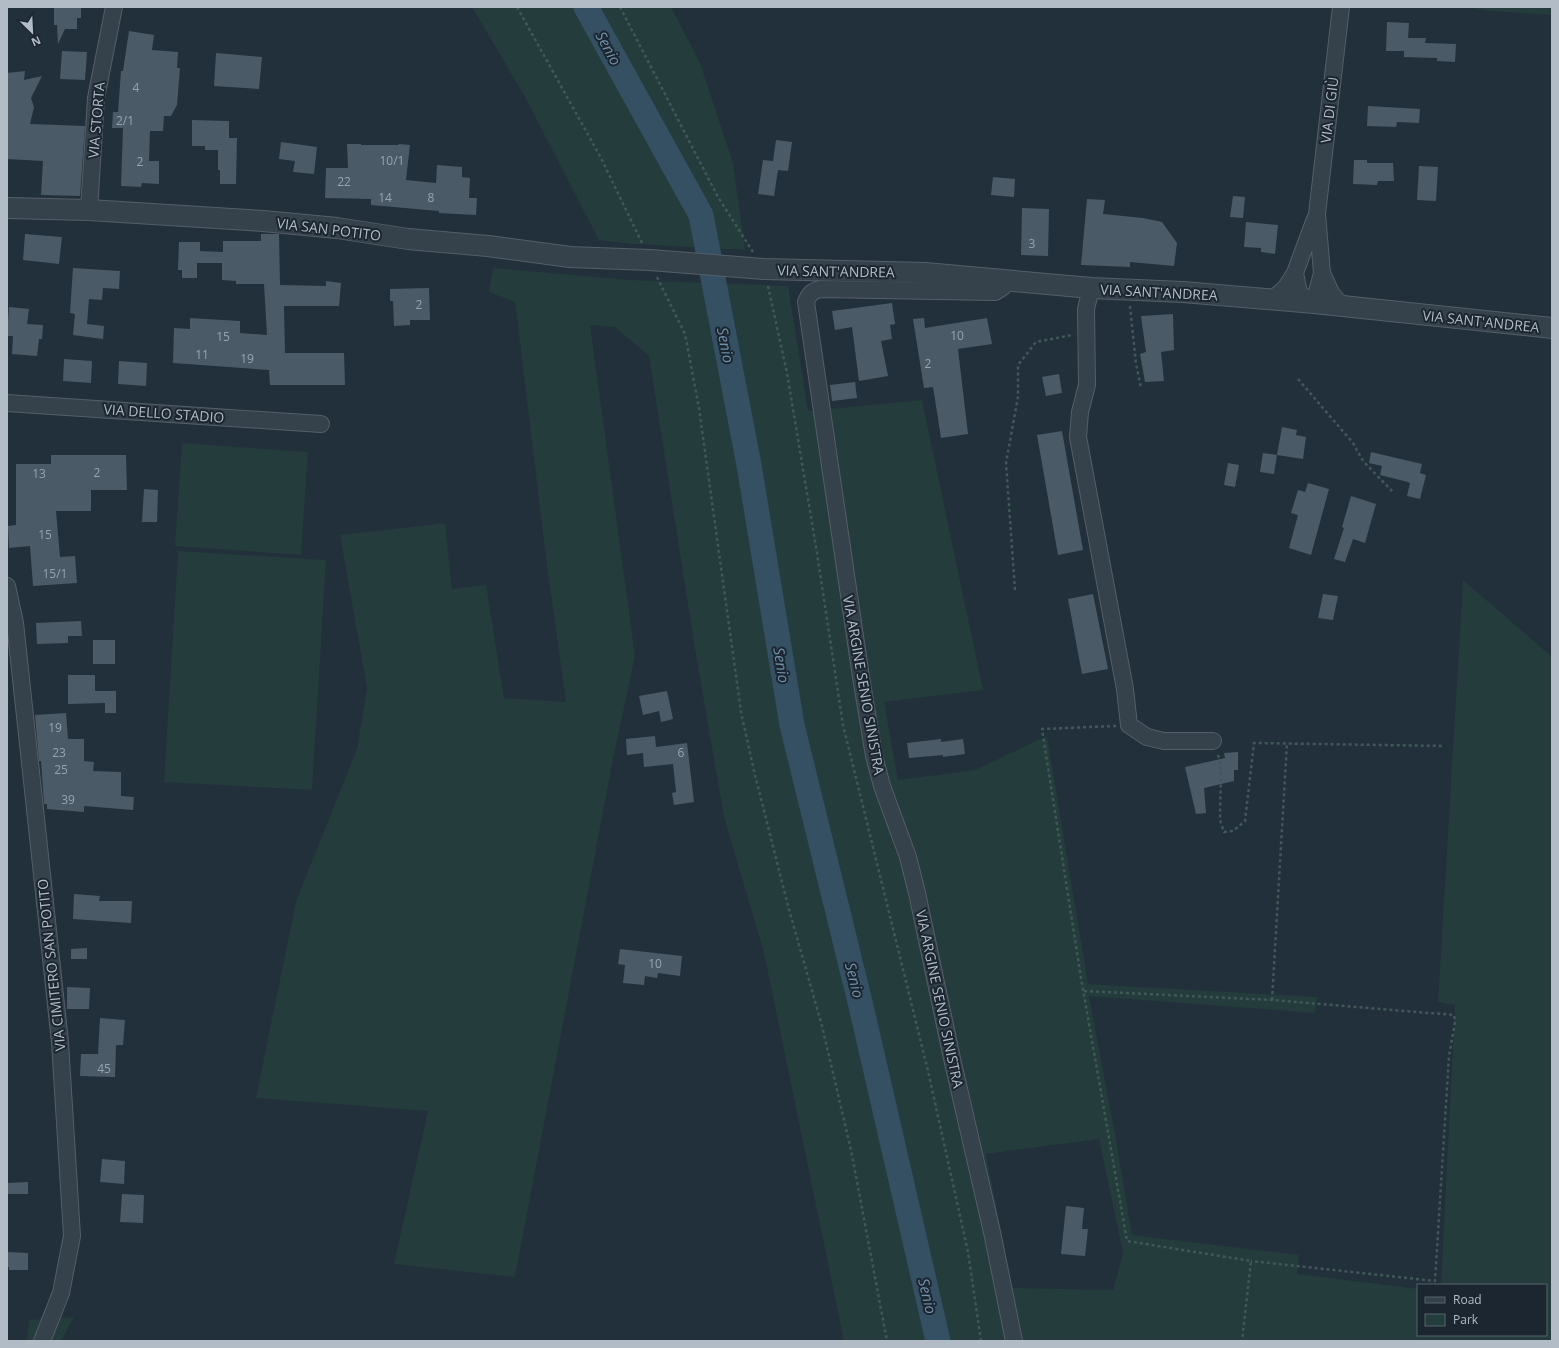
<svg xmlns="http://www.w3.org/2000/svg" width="1559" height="1348" viewBox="0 0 1559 1348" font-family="'Open Sans',sans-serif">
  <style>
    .green { fill: #243c3b; fill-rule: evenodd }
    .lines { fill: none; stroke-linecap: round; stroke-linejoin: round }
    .river { stroke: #354f63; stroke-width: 25 }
    .building { fill: #4a5a67 }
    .minor-casing { stroke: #545f69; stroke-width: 18 }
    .tertiary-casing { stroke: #545f69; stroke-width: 22 }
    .path { stroke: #415858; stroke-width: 2.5; stroke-dasharray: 3 3; stroke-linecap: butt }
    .minor { stroke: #35414b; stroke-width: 16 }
    .tertiary { stroke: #35414b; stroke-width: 20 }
    .labels { text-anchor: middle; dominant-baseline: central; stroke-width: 4; stroke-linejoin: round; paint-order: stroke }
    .number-label { font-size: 12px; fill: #97a4af }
    .street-label { font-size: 14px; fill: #b1bcc7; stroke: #1b2630 }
    .water-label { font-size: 15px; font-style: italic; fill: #7092ab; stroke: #1b2630 }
  </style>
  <rect width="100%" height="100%" fill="#22303b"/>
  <path class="green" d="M472 7H671L700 63 733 163 745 250 633 244 599 240 525 97Z
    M1465 7H1552V15L1492 11Z
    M493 268 631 280 788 286 808 411 922 400 983 690 884 702 898 780 975 770 1047 736 1088 984 1317 997 1315 1013 1089 996 1115 1134 1132 1235 1299 1255 1297 1274 1418 1289V1335H1546V1285H1441L1455 1005 1438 1002 1463 580 1552 657V1341H844L764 953 724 817 695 649 649 356 615 327 590 325 635 656 613 759 515 1277 394 1264 428 1111 256 1098 296 901 357 749 367 688 340 535 445 523 452 589 486 585 504 698 566 702 548 573 515 302 489 292ZM1099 1139 1123 1253 1113 1290 1012 1288 986 1154Z
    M182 443 308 452 301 555 175 546Z
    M178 551 326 560 312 790 164 782Z
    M74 1317 61 1341H27L29 1320Z"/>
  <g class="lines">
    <path class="river" d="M586 7 701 215 749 465 792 725 861 1006 938 1341"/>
  </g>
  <path class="building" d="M54 7H81V18H77V29H65L58 44 57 25H54Z
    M1387 22 1409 23 1408 38H1426L1425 43 1456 44 1455 62 1437 61V58L1404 57V51H1386Z
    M129 31 154 35 152 50 178 52 177 68H180L177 105 171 116H164L163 131H150L149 161H159V184L142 183 141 187 121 186 123 128H112L113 112H118L121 71H123Z
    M62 51 87 52 85 80 60 79Z
    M216 53 262 57 259 89 214 86Z
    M25 71 24 80 42 76 31 98 34 107 30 124 85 126 80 196 41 195 43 161 7 159V73Z
    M1368 106 1420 109 1419 123 1397 122 1396 127 1367 126Z
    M192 120 229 121V138H237L236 184H220V170H218V150H205V146H192Z
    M776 140 792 142 788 171 778 170 774 196 758 194 763 160 773 161Z
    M281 142 317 147 314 174 293 172 295 161 279 159Z
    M347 144H361V145H398L399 144 410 145 406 180 436 183 437 165 462 167V177L470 178 469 198H477L476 215 439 213V211L371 205V199L325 198 326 168H348Z
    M1354 160H1367V163H1393L1394 181H1378L1377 185 1353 184Z
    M1419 166 1438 167 1436 201 1417 200Z
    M993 177 1015 179 1014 197 991 195Z
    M1233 196 1245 197 1243 218 1230 217Z
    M1087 199 1105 200 1103 214 1143 218 1162 222 1177 243 1174 266 1130 262V267L1081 265Z
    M1022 208 1049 209 1048 256 1021 255Z
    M1246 222 1278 225 1275 254 1261 252V248L1244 247Z
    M25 234 62 237 59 264 23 260Z
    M261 234H279L280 285 326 286V281L341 283 339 306H284L285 353H344L345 385H270L269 370 173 363 174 328 190 329V318L240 321V333L267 335 264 284H236V281L222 280V263H197V278H182V270H178L179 242H200V251L223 252V241H261Z
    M73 268 120 271 119 289 103 288 102 300 89 299 87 324 104 326 103 339 73 335 75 314 70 313Z
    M429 288 430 320H410V325L394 326 393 301H390V289Z
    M892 303 895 324 890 325 892 339 881 341 888 376 859 381 852 327 835 330 832 311Z
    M9 307 29 309 27 324 43 325 42 339H39L37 356 12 354 13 336H7Z
    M1173 314 1174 350 1161 352 1164 381 1145 382 1140 354 1146 352 1141 316Z
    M924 318 925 328 987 318 992 344 958 349 968 434 941 438 933 387 924 388 913 319Z
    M64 359 92 361 91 383 63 381Z
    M119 361 147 363 146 386 118 384Z
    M1059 374 1062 393 1046 396 1042 377Z
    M855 382 857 398 832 401 830 385Z
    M1282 427 1297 430 1296 435 1306 437 1303 459 1277 455Z
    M1062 431 1083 550 1058 555 1037 435Z
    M1371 452 1422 464 1420 473 1426 475 1420 499 1407 496 1410 483 1408 482 1380 475 1382 466 1369 463Z
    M1263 453 1277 455 1274 474 1260 472Z
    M51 455H126L127 490H91V511H56L60 557 75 556 77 583 33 586 30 546 9 548 8 526 16 525V464H51Z
    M1228 463 1239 465 1235 487 1224 485Z
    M1308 483 1329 489 1311 555 1289 548 1298 515 1291 513 1298 490 1305 492Z
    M144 489 158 490 157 522H142Z
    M1351 496 1376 504 1365 543 1353 539 1345 562 1334 559 1344 528 1342 527Z
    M1093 594 1108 669 1082 674 1068 599Z
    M1323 594 1338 596 1333 620 1318 618Z
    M81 621 82 636H68V643L37 644 36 623Z
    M93 640H115V664H93Z
    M68 675H95V691H116V713H105V703L68 704Z
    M667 691 673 719 661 722 659 711 643 715 639 696Z
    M66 713 68 739H84V761L94 762 93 771 121 772V796L134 797 133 810 84 806V812L47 809V804H44L41 761H39L35 715Z
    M655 736 656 747 687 743 694 802 674 805 672 793 676 792 673 764 644 767 643 753 627 755 626 739Z
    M941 739V742L963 739 965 754 943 757V755L909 758 907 743Z
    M1238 752V770H1234V781L1204 788 1206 813 1196 814 1185 767 1225 758 1224 753Z
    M74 894 100 896 99 901H132L131 923 73 919Z
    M87 948V959H71V949Z
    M620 949 682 956 680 976 658 973 657 978 645 976 644 985 623 983 625 965 618 964Z
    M67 987 90 988 89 1009H67Z
    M100 1018 125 1020 123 1045H116L115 1077 80 1076 81 1054H98Z
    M102 1159 125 1161 124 1184 100 1182Z
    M28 1182V1194H7V1183Z
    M122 1194 144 1195 143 1223 120 1222Z
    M1066 1206 1084 1208 1082 1229H1088L1085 1256 1061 1254Z
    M7 1252 28 1253V1270H9V1267H7Z"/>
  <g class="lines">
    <g class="minor-casing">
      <path id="minor" d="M89 210 96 98 114 7
        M1295 273 1299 293 1314 303 1322 273 1317 214 1341 7
        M1322 273 1331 293 1343 307
        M1009 280 1003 287 995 292 820 289C812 291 809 294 806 302L861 677 874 756 882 786 908 857 917 893 953 1063 992 1232 1014 1341
        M1091 288 1086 309 1087 385 1080 412 1078 437 1125 689 1129 725 1147 737 1164 741H1213
        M1273 299 1286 287 1295 273 1315 219
        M7 403 321 424
        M7 586 15 623 60 1042 72 1236 61 1293 42 1341"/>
    </g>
    <g class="tertiary-casing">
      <path id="tertiary" d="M7 208 89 210 263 221 337 228 408 239 488 246 570 257 650 260 764 269 925 273 1091 288 1183 292 1314 303 1552 328"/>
    </g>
    <path class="path" d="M517 7 601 158 642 243
      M620 7 718 197 753 252
      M657 277 685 334 699 408 741 712 754 771 788 906 822 1026 851 1150 887 1341
      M768 286 787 373 817 553 843 725 928 1071 968 1252 981 1341
      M1130 306 1136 364 1141 388
      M1298 379 1353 443 1363 461 1393 492
      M1015 590 1006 463 1018 397V365L1036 342 1072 335
      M1116 726 1042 729 1081 978 1127 1241 1251 1261 1242 1341
      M1218 755 1221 765 1220 820 1224 832 1233 831 1245 821 1254 743 1444 746
      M1084 991 1272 1000 1454 1015 1455 1022 1449 1056 1435 1281 1251 1261
      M1272 1000 1287 743"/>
    <use href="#minor" class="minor"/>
    <use href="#tertiary" class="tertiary"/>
  </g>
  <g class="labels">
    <g class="number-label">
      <text x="136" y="87">4</text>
      <text x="125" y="120">2/1</text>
      <text x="392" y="160">10/1</text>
      <text x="140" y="161">2</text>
      <text x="344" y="181">22</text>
      <text x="385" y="197">14</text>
      <text x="431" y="197">8</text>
      <text x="1032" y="243">3</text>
      <text x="419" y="304">2</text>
      <text x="957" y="335">10</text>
      <text x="223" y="336">15</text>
      <text x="202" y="354">11</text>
      <text x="247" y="358">19</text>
      <text x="928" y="363">2</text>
      <text x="97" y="472">2</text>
      <text x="39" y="473">13</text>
      <text x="45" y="534">15</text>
      <text x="55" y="573">15/1</text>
      <text x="55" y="727">19</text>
      <text x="59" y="752">23</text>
      <text x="681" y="752">6</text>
      <text x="61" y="769">25</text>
      <text x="68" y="799">39</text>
      <text x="655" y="963">10</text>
      <text x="104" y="1068">45</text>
    </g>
    <g class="street-label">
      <text transform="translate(1329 110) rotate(-83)">VIA DI GIÙ</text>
      <text transform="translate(96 120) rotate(-85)">VIA STORTA</text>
      <text transform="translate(329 229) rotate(7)">VIA SAN POTITO</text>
      <text transform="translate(836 271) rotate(1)">VIA SANT'ANDREA</text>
      <text transform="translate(1159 292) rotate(3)">VIA SANT'ANDREA</text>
      <text transform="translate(1481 321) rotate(6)">VIA SANT'ANDREA</text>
      <text transform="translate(164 413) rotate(4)">VIA DELLO STADIO</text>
      <text transform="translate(864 685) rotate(80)">VIA ARGINE SENIO SINISTRA</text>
      <text transform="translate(51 965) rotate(-96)">VIA CIMITERO SAN POTITO</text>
      <text transform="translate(940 999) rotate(78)">VIA ARGINE SENIO SINISTRA</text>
    </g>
    <g class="water-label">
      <text transform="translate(609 48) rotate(61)">Senio</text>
      <text transform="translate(726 345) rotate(79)">Senio</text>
      <text transform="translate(782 665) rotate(81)">Senio</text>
      <text transform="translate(855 980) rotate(76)">Senio</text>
      <text transform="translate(928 1296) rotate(77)">Senio</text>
    </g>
  </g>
  <rect width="1559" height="1348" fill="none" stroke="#b1bcc7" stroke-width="16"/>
  <rect x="1417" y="1284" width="130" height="52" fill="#1b2630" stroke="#57626c"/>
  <rect x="1425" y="1297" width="20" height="6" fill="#35414b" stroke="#57626c"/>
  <text x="1453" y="1304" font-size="12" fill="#b1bcc7">Road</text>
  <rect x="1425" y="1314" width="20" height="12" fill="#243c3b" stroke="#57626c"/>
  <text x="1453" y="1324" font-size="12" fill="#b1bcc7">Park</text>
  <g transform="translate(32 32) rotate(156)" stroke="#1b2630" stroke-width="3" paint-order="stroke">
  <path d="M0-3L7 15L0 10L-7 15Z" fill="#b1bcc7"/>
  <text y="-6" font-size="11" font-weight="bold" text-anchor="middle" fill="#b1bcc7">N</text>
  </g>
</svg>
